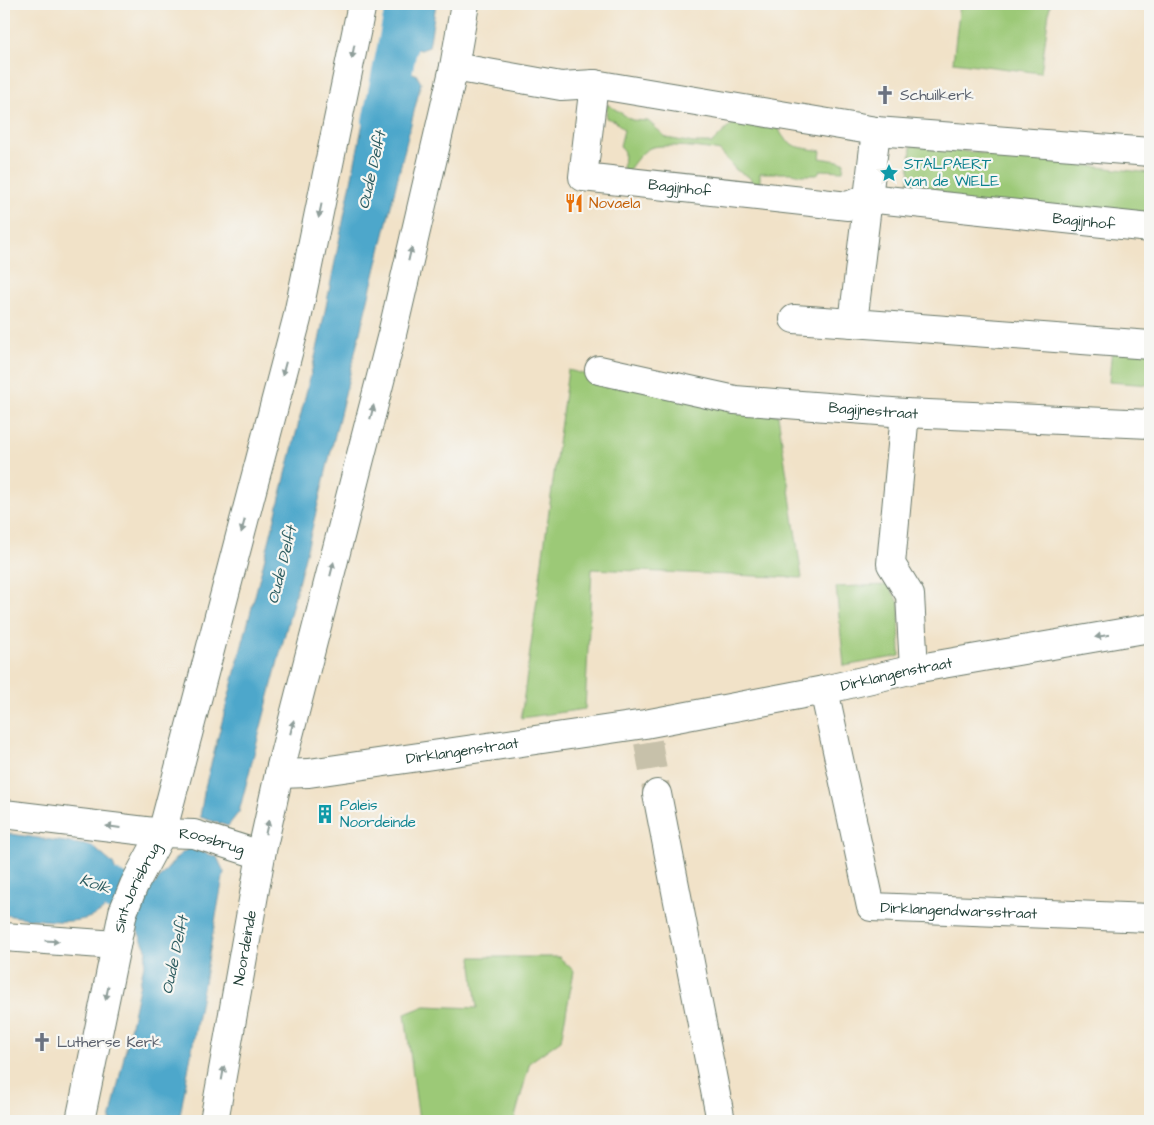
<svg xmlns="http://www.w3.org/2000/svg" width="1154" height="1125" viewBox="0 0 1154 1125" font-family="'Architects Daughter',sans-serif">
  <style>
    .green { fill: #9cc977; stroke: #5e8356 }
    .water { fill: #4ea7cb; stroke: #367280 }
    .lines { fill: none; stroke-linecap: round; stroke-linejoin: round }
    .canal { stroke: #4ea7cb; stroke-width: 40 }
    .minor-tunnel { stroke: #c7c1aa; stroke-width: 28; stroke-dasharray: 28 14; stroke-linecap: butt }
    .minor-casing { stroke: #687768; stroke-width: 30 }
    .minor { stroke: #fff; stroke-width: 28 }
    .oneway { fill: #8f9e9a }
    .labels { text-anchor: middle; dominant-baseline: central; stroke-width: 4.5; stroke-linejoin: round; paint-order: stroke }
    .worship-label { font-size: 15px; fill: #5b616d; stroke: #f6f6f2; text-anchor: start }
    .culture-label { font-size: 15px; fill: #0d838f; stroke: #f6f6f2; text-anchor: start }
    .street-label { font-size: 15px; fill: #1f3d34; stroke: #f6f6f2 }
    .food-label { font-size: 15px; fill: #c56008; stroke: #f6f6f2; text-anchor: start }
    .water-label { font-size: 16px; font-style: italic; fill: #2d5d61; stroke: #f6f6f2 }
  </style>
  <rect width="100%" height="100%" fill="#f6f6f2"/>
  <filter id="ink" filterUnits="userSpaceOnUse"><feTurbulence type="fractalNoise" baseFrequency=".02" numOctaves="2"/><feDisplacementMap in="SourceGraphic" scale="10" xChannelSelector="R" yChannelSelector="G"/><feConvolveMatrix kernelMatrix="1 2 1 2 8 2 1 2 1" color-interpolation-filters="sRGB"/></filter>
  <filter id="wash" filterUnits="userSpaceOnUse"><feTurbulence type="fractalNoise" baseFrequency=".0096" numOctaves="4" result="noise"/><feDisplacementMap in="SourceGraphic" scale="20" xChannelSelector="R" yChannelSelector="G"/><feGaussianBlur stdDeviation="1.12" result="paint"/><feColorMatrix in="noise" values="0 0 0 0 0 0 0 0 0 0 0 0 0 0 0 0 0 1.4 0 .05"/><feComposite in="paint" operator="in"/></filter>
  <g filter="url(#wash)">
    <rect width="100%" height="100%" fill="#f1e2c8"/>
    <path class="green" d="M960 4H1050L1041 73 953 62Z
      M607 104 632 120 648 121 667 138 693 143H712L733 123 764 128 766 123 779 129C787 149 802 147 821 151L820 158 844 162 843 171 820 170 817 175H801L792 173H760V185L753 183 749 177 736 170 720 151C706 148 662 143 650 148 641 152 634 163 628 171H623L624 152 620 146 624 130 615 121 606 118Z
      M911 145 1150 173V220L908 198Z
      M1112 347 1150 350V385L1109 382Z
      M568 370 731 410 778 415 802 578 592 569 585 709 521 718Z
      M888 585 899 602 900 656 844 666 836 587Z
      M471 957H559L574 971 561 1040 530 1062 514 1121H419L405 1014 425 1006 477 1008Z"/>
    <path class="water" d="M387 4H436L429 47 421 50 387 42 381 33Z
      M382 66 416 74 421 83 308 545 239 812 228 826 200 817 205 787 270 538 319 341 373 73Z
      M4 833 92 846 113 864 119 879C115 887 113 900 106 907 85 931 32 918 4 915Z
      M189 848 217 857 224 872 179 1121H110L147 951 135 925 149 891 177 857Z"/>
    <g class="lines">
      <path class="canal" d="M382 122 406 4
        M4 868 75 876 182 917"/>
    </g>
  </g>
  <g filter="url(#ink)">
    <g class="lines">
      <path class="minor-tunnel" d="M648 742 657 794"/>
      <g class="minor-casing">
        <g id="minor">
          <path d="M454 67 561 86 594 84 876 131 1150 152"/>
          <path id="s1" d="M594 84 583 177 848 206 867 198 1150 228"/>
          <path d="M876 131 853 323 1150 345"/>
          <path d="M794 319 853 323"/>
          <path id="s2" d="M599 370 735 400 905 413 1150 424"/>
          <path d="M905 413 891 564 910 595 914 669"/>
          <path id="s3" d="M824 690 871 907 1150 918"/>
          <path id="s4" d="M279 774 309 773 645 724 824 690 914 669 1150 628"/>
          <path d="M657 794 721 1121"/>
          <path id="s5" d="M4 814 162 833 194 834 261 855"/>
          <path d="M4 937 116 945"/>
          <path id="s6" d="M80 1121 123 912 134 885 162 833 297 319 362 4"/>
          <path id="s7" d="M214 1121 261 855 279 774 392 334 454 67 465 4"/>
        </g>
      </g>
      <use href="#minor" class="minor"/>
    </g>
    <defs><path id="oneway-solid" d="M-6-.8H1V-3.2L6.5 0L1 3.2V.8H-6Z" transform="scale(1.25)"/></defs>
    <g class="oneway">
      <use href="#oneway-solid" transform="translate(353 52) rotate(101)"/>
      <use href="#oneway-solid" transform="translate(320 211) rotate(102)"/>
      <use href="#oneway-solid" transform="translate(410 254) rotate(-77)"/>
      <use href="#oneway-solid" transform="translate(284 369) rotate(105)"/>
      <use href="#oneway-solid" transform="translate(372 412) rotate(-76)"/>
      <use href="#oneway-solid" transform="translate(243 526) rotate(105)"/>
      <use href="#oneway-solid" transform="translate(332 569) rotate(-76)"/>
      <use href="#oneway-solid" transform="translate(1102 636) rotate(170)"/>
      <use href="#oneway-solid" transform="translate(292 727) rotate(-76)"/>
      <use href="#oneway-solid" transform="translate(113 827) rotate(-173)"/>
      <use href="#oneway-solid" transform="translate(267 827) rotate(-77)"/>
      <use href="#oneway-solid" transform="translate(52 941) rotate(4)"/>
      <use href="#oneway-solid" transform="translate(107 993) rotate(102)"/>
      <use href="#oneway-solid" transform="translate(223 1073) rotate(-80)"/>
    </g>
  </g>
  <defs>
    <g id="church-bare" transform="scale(1.5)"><path d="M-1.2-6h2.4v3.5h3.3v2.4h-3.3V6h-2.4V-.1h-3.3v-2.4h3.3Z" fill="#6b7280" stroke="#f6f6f2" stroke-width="2.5" paint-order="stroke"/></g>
    <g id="sight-bare" transform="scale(1.5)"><path d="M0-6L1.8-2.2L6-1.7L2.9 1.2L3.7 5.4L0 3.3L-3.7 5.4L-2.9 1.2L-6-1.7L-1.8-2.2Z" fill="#0f9aa8" stroke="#f6f6f2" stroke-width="2.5" paint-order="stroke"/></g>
    <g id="restaurant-bare" transform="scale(1.5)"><path d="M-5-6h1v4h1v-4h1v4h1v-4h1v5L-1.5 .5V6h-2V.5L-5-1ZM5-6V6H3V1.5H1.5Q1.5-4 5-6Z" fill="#e8710a" stroke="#f6f6f2" stroke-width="2.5" paint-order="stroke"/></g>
    <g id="building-bare" transform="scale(1.5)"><path d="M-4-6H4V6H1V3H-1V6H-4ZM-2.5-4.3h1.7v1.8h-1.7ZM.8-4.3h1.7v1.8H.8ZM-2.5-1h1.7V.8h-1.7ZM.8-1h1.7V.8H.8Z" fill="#0f9aa8" stroke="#f6f6f2" stroke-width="2.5" paint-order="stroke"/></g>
  </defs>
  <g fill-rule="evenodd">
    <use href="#church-bare" x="885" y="95"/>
    <use href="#sight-bare" x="889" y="173"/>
    <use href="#restaurant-bare" x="574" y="203"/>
    <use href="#building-bare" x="325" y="814"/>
    <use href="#church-bare" x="42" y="1042"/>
  </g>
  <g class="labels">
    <g class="worship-label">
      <text x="900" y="95">Schuilkerk</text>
      <text x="57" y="1042">Lutherse Kerk</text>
    </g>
    <g class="culture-label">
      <text x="904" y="164">STALPAERT<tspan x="904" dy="17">van de WIELE</tspan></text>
      <text x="340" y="805">Paleis<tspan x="340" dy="17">Noordeinde</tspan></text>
    </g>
    <g class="street-label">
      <text stroke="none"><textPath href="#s1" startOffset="191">Bagijnhof</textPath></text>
      <text stroke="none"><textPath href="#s1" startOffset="599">Bagijnhof</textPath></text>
      <text stroke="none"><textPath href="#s2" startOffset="278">Bagijnestraat</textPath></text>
      <text stroke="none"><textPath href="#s4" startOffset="626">Dirklangenstraat</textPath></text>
      <text stroke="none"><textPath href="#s4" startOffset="185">Dirklangenstraat</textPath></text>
      <text stroke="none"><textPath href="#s5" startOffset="210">Roosbrug</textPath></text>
      <text stroke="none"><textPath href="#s6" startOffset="241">Sint-Jorisbrug</textPath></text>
      <text stroke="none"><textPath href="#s3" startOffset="310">Dirklangendwarsstraat</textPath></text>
      <text stroke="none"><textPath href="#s7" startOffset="176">Noordeinde</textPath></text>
    </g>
    <g class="food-label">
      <text x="589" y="203">Novaela</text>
    </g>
    <g class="water-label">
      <text transform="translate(372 170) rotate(-77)">Oude Delft</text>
      <text transform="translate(282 565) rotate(-76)">Oude Delft</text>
      <text transform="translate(95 884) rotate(20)">Kolk</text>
      <text transform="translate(175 955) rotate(-78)">Oude Delft</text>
    </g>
  </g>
  <rect width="1154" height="1125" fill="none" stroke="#f6f6f2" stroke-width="20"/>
</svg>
